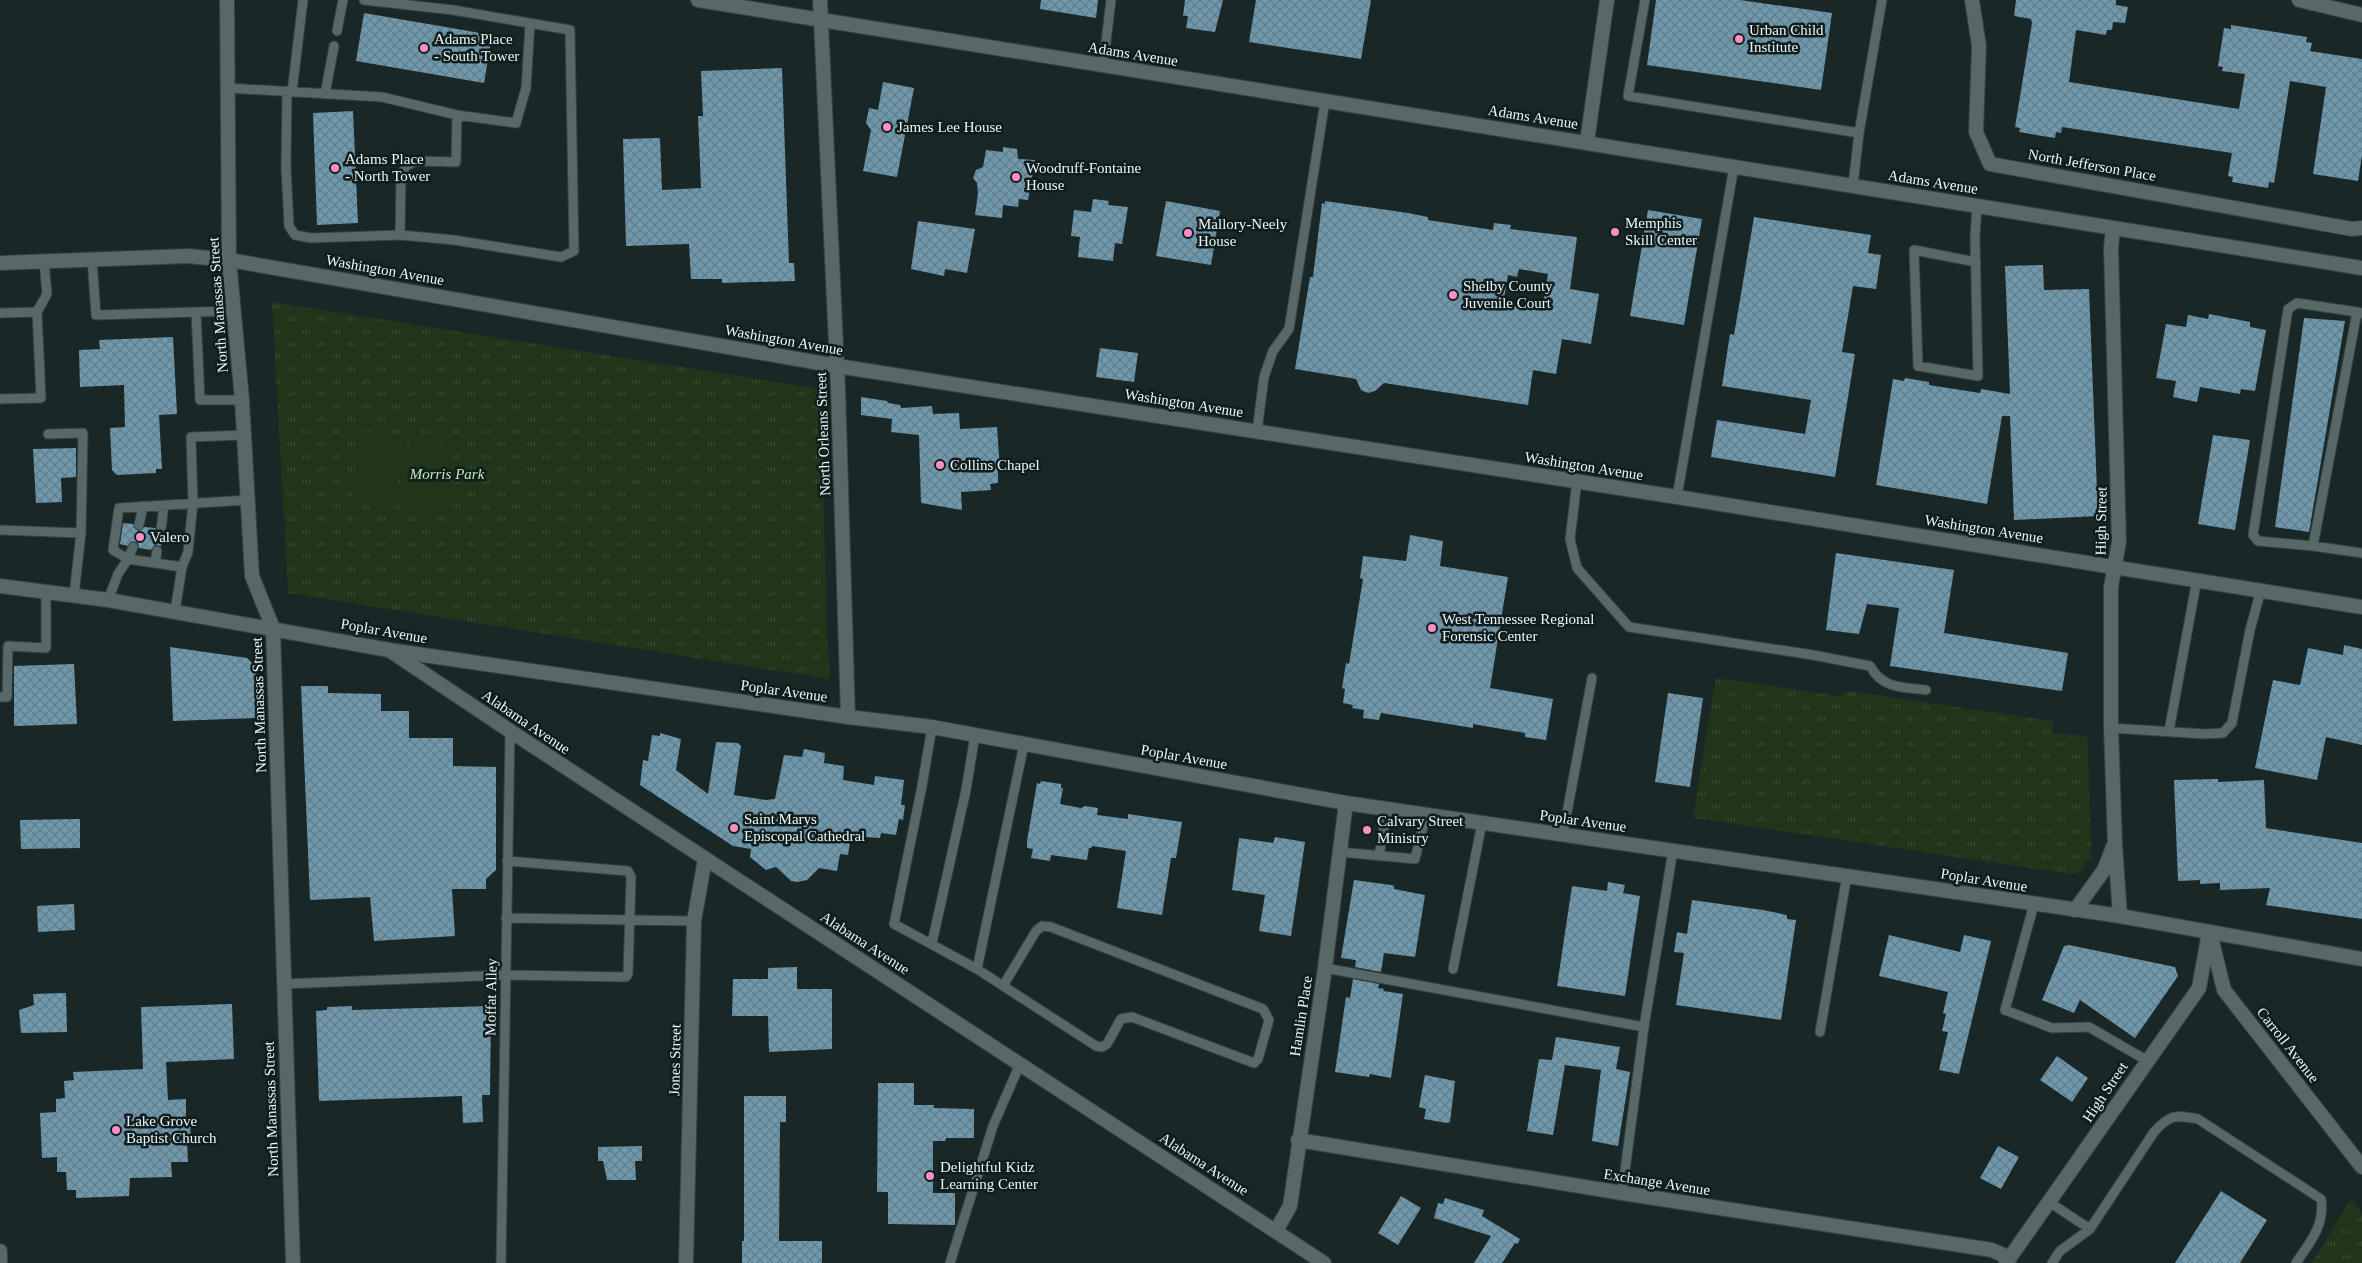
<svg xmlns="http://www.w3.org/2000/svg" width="2362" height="1263" viewBox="0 0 2362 1263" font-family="'Times New Roman',serif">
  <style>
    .grass { fill: url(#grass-tufts) }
    .garden { fill: #21351a }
    .building { fill: url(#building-cross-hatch); fill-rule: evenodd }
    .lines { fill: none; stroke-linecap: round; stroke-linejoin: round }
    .service-casing { stroke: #374242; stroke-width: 11 }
    .minor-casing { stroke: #374242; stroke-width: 16 }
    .tertiary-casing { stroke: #374242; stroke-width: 16 }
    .secondary-casing { stroke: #374242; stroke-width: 16 }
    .service { stroke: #586767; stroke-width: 9 }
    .minor { stroke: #586767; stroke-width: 14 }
    .tertiary { stroke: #586767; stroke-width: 14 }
    .secondary { stroke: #586767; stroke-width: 14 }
    .poi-dot { fill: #fc8fc1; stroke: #101d1e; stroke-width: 2 }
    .labels { text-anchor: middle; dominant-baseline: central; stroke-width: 5; stroke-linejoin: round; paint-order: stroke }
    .poi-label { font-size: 15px; fill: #edf5f5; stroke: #101d1e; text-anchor: start }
    .street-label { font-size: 15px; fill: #edf5f5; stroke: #101d1e }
    .park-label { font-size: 15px; font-style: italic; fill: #c3ecb6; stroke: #101d1e }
  </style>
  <defs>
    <pattern id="grass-tufts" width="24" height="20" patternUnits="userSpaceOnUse" patternTransform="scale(1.25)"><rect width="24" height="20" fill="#21351a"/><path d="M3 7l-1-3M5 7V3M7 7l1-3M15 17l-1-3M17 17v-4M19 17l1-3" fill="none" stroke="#374931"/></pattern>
    <pattern id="building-cross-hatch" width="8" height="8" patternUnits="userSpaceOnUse" patternTransform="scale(1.25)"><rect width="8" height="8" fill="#6f98ad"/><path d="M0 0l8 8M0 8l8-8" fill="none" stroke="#617d8a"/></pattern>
  </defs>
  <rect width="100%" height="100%" fill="#1a2727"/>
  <path class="grass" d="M272 302 820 389 829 679 288 593Z
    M1716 678 1839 696 1848 691 2053 721V733L2087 736 2092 860H2087L2081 872 2072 874 1693 818Z
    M2351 1199 2362 1213V1263H2312Z"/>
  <path class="garden" d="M360 432 403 438 396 507 351 501Z
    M411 439 454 444 444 516 402 510Z"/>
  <path class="building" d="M1041 0H1098L1096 18 1040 9Z
    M1185 0H1223L1215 32 1186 28 1188 16H1183Z
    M1256 0H1371L1361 59 1249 42Z
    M1656 0H1740L1832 13 1821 90 1647 65Z
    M2016 0H2116V5L2128 7 2125 23 2113 22 2112 30H2107L2106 35 2076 30 2069 82 2239 109 2245 74 2222 71 2223 67 2218 66 2224 28 2231 29V25L2307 37 2306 42 2312 43 2310 51 2362 59V155L2358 181 2313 174 2326 87 2290 81 2274 183 2269 182 2268 188 2232 182 2233 177 2228 176 2232 153 2062 127 2061 133 2056 132 2055 138 2019 132 2020 128 2015 127 2032 23 2031 19 2014 16Z
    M364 13 492 35 484 83 356 61Z
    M782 68 789 263H794L795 281 722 283V279H691L689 244 626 246 623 139 660 138 662 190 701 188 698 116H703L701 71Z
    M883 82 914 88 897 177 863 171 871 130 866 123 869 108 878 110Z
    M353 111 358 223 317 225 313 113Z
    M1003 147 1017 149 1018 159 1035 160 1028 200 1019 199 1018 207 1003 205 1002 218 975 215 978 193 977 183 973 178 976 170 983 167 986 150 1003 152Z
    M1093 199 1109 201 1108 205 1128 207 1122 244 1115 243 1113 261 1078 257 1080 237 1071 236 1074 210 1091 212Z
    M1166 201 1220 211 1211 265 1156 256Z
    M1325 201 1408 213 1428 217V220L1493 230 1494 223 1511 225 1510 229 1577 237 1570 289 1599 294 1591 344 1562 339 1556 374 1533 370 1528 405 1384 383 1375 391 1368 393 1361 390 1356 379 1295 369 1310 277H1313L1322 203 1325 204ZM1519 269 1548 274 1542 310 1503 304 1508 275 1517 277Z
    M1648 210 1702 219 1684 325 1630 316Z
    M1754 217 1871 235 1868 253 1881 255 1876 289 1853 286 1842 352 1855 354 1835 477 1711 457 1717 420 1805 434 1811 400 1722 386 1730 334 1734 335Z
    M918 221 975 229 967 273 945 269 944 276 911 269Z
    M2043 265 2044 290 2089 289 2098 516 2014 520 2010 416H2002L1987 504 1876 485 1893 379 1904 381 1905 378 1929 382V385L1935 386 1980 393 1981 389 2010 394 2005 266Z
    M2209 314 2250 322V327L2266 330 2255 391 2241 389 2240 394 2200 387 2197 402 2173 397 2176 381 2156 378 2166 324 2186 327 2188 315 2208 319Z
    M2304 318 2345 321 2309 532 2275 527Z
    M173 337 177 414 159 415 162 469H156V473L117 475 112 470 110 428 125 427 124 385 80 387 79 350 100 349 99 340Z
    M1100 348 1138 353 1134 382 1096 377Z
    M861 397 887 401 888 403 900 405 901 408 932 406 933 414 959 413 960 429 997 427 1000 470H998V483L990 484 991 490 961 492 962 510 921 503 919 435 891 432 892 419 861 415Z
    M2213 435 2250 440 2235 530 2198 524Z
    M76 448V477L61 478 62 502 36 503 33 449Z
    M123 523 133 524 138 531 145 527 155 528 157 534 163 535 161 546 155 545 151 550 139 548 138 543 133 541 127 546 120 544Z
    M1410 535 1443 541 1440 566 1508 577 1490 688 1553 699 1546 740 1525 737V733L1496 728 1473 724V728L1381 713 1379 720 1363 718 1364 710 1352 708 1353 705 1343 703 1345 689 1342 688 1346 663 1349 664 1363 579 1360 578 1363 556 1406 561Z
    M1836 553 1954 570 1944 633 2068 653 2062 691 1890 666 1899 608 1867 604 1859 634 1826 630Z
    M2344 645 2362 649V745L2326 737 2317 780 2255 768 2273 680 2300 685 2308 648 2343 655Z
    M170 647 247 658 256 666 258 718 173 721Z
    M74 664 77 724 14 726V666Z
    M301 686H328V693L381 694V711H409V738H453V766L496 767V870L486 879V889H452L455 936 374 941 370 897 310 900Z
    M1668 693 1703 698 1690 787 1655 782Z
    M660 733 681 739 676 770 708 794 716 742 738 743 741 746 734 795 766 800 775 799 784 755 802 757 804 749 825 753 824 763 844 766 843 780 874 785 875 776 904 780 901 805H905L903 820 899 819 896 835 881 833 880 838 851 836 848 855 840 854 837 871 819 868 807 880 798 882 791 881 776 867 766 870 750 857 751 849 733 846 640 785 643 760 648 761 652 735 660 736Z
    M2218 779V782L2264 780 2266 828 2362 843V919L2266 905 2270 888 2220 890V883L2200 884V880L2178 881 2174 780Z
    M1041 781 1061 784V788H1063L1060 804 1081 808 1085 806 1098 808 1097 815 1128 819V814L1182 822 1176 858H1171L1162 915 1117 908 1126 851 1092 846 1091 848H1089L1087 860 1051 855 1050 861 1031 858 1033 849 1027 848V841L1037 783 1040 784Z
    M80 819V848L21 849 20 820Z
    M1275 837 1305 842 1291 936 1259 931 1265 895 1232 890 1239 838 1273 843Z
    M1354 880 1391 885 1394 886V889L1425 895 1415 957 1384 953 1381 972 1355 967 1356 960 1341 958Z
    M1608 882 1625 885 1623 893 1640 896 1625 996 1557 986 1572 886 1607 891Z
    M1692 900 1763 910 1787 915V919L1796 920 1781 1020 1676 1005 1684 953 1674 952 1677 932 1687 934Z
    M74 904 75 930 38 932 37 906Z
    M1889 935 1960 952 1964 935 1991 941 1959 1074 1939 1070 1948 1032 1942 1031 1946 1014 1943 1013 1948 992 1879 976Z
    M2069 945 2175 967 2178 976 2135 1038 2080 1000 2074 1013 2042 1000 2064 946Z
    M797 967V989H832V1049L769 1052 768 1016H732L733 979H768V968Z
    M1353 979 1379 984 1378 988 1384 989 1383 991 1403 994 1391 1078 1370 1074 1369 1077 1335 1072 1346 997 1350 998Z
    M66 993 67 1032 21 1033 19 1010 34 1005 33 994Z
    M232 1004 234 1059 166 1062 168 1100 186 1099V1118H190L191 1142H187L188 1162H171L172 1177 130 1178 129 1196 76 1198V1190H67L66 1172H57V1157L42 1158 40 1113 56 1112V1099L65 1098 64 1081 74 1080 73 1072 143 1069 141 1007Z
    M352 1006V1010L491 1006 490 1095H482L483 1122 463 1123 462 1096 319 1101 316 1011 327 1010V1007Z
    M1556 1037 1620 1047 1616 1069 1630 1072 1618 1146 1592 1141 1601 1070 1565 1065 1553 1135 1527 1131 1539 1059 1552 1060Z
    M2057 1056 2088 1078 2072 1102 2040 1080Z
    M1425 1075 1455 1081 1450 1122 1447 1123 1424 1119 1426 1109 1419 1107Z
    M878 1083H914V1105H934V1108L974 1109V1138H946L945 1141H933V1193H955V1225L888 1224V1192H877Z
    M744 1096H786V1122H780L779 1241H822V1263H742V1241H744Z
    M642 1146V1161H635L636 1180H607L603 1161H598V1147Z
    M1998 1146 2019 1157 2001 1189 1980 1178Z
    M2221 1191 2267 1220 2240 1263H2175Z
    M1401 1196 1421 1208 1398 1245 1378 1233Z
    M1445 1198 1484 1210 1482 1216 1520 1239 1518 1244 1515 1243 1502 1263H1474L1491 1236 1434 1218 1438 1203 1443 1204Z"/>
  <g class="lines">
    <g class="service-casing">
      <path id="service" d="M1645 0 1628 96 1859 133 1882 0
        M337 31 343 0
        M1103 66 1111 0
        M227 88 382 97 457 115 456 162 417 161 406 166 401 176 400 235 454 240 561 257 574 251 570 30 453 10 364 0
        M287 91 286 168 289 226 295 235 311 238 400 235
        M292 92 303 0
        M325 94 334 46
        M457 115 516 123 526 88 530 24
        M1853 185 1859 133
        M92 259 96 315 196 312
        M1976 262 1914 250 1918 366 1978 376 1975 237 1977 205
        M234 311 196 312 200 400H242
        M0 313 37 312
        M2362 313 2357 312 2313 546 2362 553
        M0 399 41 398 37 312 47 294 44 261
        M1257 431 1264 377 1273 351 1289 329 1325 101
        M1577 481 1570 539 1577 568 1629 627 1813 655 1870 666C1883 689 1902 687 1926 690
        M1677 497 1734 166
        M139 525 143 506
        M161 529 164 505
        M0 530 81 533 83 433 48 434
        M2313 546 2258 541 2253 535 2288 309 2297 303 2357 312
        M133 547 128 559 182 567
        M155 563 157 551
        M74 595 81 533
        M108 600 118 574 128 559 113 550 119 508 248 500
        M175 611 182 567 188 552 193 503 191 437 244 435
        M0 697H7L8 646 46 648V591
        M932 727 922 786 894 924 977 969 1096 1046 1102 1047 1107 1044 1121 1019 1132 1017 1254 1063 1258 1059 1269 1020 1263 1009 1051 927 1042 926 1036 931 1003 986
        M2111 728 2205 734 2223 733 2232 723 2250 630 2261 590
        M2169 731 2197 579
        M1563 834 1592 678
        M1340 852 1415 859 1426 814
        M1379 856 1387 809
        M2034 904 2005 1010 2052 1028 2089 1027 2146 1060
        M506 918 694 921
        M932 943 966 790 975 735
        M1325 968 1644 1027 1673 850
        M977 969 1024 744
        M1453 969 1482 823
        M283 984 506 975 626 977 628 974 631 877 628 871 507 861
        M1820 1032 1847 875
        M1622 1193 1644 1027
        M2049 1202 2090 1229
        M501 1263 510 731
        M950 1263 993 1126 1020 1064
        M2052 1263 2060 1251 2090 1229 2154 1132C2170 1114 2175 1115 2198 1119L2321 1199C2325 1226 2310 1242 2296 1263"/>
    </g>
    <g class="minor-casing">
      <path id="minor" d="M820 0 838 388 848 717
        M1972 0 1979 46 1976 132 1990 164 2352 229 2362 228
        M2299 0 2362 15
        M1587 142 1607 0
        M2113 228 2111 248 2119 542 2111 587V728L2115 844 2120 916
        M0 263 188 256 229 260 837 366 1677 497 2362 607
        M2075 910 2104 870 2113 847
        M2211 937 2224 990 2362 1167
        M1298 1140 1622 1193 1992 1250 2010 1258
        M1276 1231 1290 1206 1325 968 1346 803
        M0 1251V1263
        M686 1263 694 921 705 859
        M2006 1263 2199 988 2209 932"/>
    </g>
    <g class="tertiary-casing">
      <path id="tertiary" d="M698 0 2362 268
        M273 628 293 1263
        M389 650 510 731 1324 1263"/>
    </g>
    <g class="secondary-casing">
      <path id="secondary" d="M227 0 229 260 242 400 252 576 273 628
        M0 586 108 600 389 650 848 717 932 727 1346 803 2120 916 2362 959"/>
    </g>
    <use href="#service" class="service"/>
    <use href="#minor" class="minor"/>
    <use href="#tertiary" class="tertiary"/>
    <use href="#secondary" class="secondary"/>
  </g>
  <g class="poi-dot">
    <circle cx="1739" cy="39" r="5"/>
    <circle cx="424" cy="48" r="5"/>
    <circle cx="887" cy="127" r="5"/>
    <circle cx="335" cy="168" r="5"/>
    <circle cx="1016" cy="177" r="5"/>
    <circle cx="1615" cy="232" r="5"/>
    <circle cx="1188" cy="233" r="5"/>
    <circle cx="1453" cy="295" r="5"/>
    <circle cx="940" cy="465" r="5"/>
    <circle cx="140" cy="537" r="5"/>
    <circle cx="1432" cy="628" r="5"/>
    <circle cx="734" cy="828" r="5"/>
    <circle cx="1367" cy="830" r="5"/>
    <circle cx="116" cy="1130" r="5"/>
    <circle cx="930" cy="1176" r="5"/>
  </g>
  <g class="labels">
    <g class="poi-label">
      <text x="1749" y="30">Urban Child<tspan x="1749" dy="17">Institute</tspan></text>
      <text x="434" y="39">Adams Place<tspan x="434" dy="17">- South Tower</tspan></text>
      <text x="897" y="127">James Lee House</text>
      <text x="345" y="159">Adams Place<tspan x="345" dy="17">- North Tower</tspan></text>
      <text x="1026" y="168">Woodruff-Fontaine<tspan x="1026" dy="17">House</tspan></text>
      <text x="1625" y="223">Memphis<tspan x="1625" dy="17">Skill Center</tspan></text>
      <text x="1198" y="224">Mallory-Neely<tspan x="1198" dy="17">House</tspan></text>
      <text x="1463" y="286">Shelby County<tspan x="1463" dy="17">Juvenile Court</tspan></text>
      <text x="950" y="465">Collins Chapel</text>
      <text x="150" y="537">Valero</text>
      <text x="1442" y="619">West Tennessee Regional<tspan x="1442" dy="17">Forensic Center</tspan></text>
      <text x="744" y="819">Saint Marys<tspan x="744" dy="17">Episcopal Cathedral</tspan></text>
      <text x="1377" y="821">Calvary Street<tspan x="1377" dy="17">Ministry</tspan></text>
      <text x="126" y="1121">Lake Grove<tspan x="126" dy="17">Baptist Church</tspan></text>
      <text x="940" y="1167">Delightful Kidz<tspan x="940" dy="17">Learning Center</tspan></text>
    </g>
    <g class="street-label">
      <text transform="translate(1133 54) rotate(9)">Adams Avenue</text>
      <text transform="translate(1533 117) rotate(9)">Adams Avenue</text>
      <text transform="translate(2092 165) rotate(10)">North Jefferson Place</text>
      <text transform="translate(1933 182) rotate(9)">Adams Avenue</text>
      <text transform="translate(385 270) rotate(10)">Washington Avenue</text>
      <text transform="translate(218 305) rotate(-94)">North Manassas Street</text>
      <text transform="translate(784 340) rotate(10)">Washington Avenue</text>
      <text transform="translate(1184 403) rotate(9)">Washington Avenue</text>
      <text transform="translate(823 434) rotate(-92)">North Orleans Street</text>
      <text transform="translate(1584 466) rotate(9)">Washington Avenue</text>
      <text transform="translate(2101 521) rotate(-89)">High Street</text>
      <text transform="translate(1984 529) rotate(9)">Washington Avenue</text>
      <text transform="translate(384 631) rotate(10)">Poplar Avenue</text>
      <text transform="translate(784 691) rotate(8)">Poplar Avenue</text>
      <text transform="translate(259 705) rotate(-92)">North Manassas Street</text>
      <text transform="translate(526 722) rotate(34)">Alabama Avenue</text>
      <text transform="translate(1184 757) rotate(10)">Poplar Avenue</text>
      <text transform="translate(1583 821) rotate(8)">Poplar Avenue</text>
      <text transform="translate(1984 880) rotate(9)">Poplar Avenue</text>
      <text transform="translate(865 943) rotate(33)">Alabama Avenue</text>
      <text transform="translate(491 997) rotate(-89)">Moffat Alley</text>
      <text transform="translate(1301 1016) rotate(-81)">Hamlin Place</text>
      <text transform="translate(2288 1045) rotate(52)">Carroll Avenue</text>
      <text transform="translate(675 1060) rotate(-89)">Jones Street</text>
      <text transform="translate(2105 1092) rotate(-56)">High Street</text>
      <text transform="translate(271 1109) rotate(-92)">North Manassas Street</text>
      <text transform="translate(1204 1164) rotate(33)">Alabama Avenue</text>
      <text transform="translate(1657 1182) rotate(9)">Exchange Avenue</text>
    </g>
    <g class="park-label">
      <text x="447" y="474">Morris Park</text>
    </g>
  </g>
</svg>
